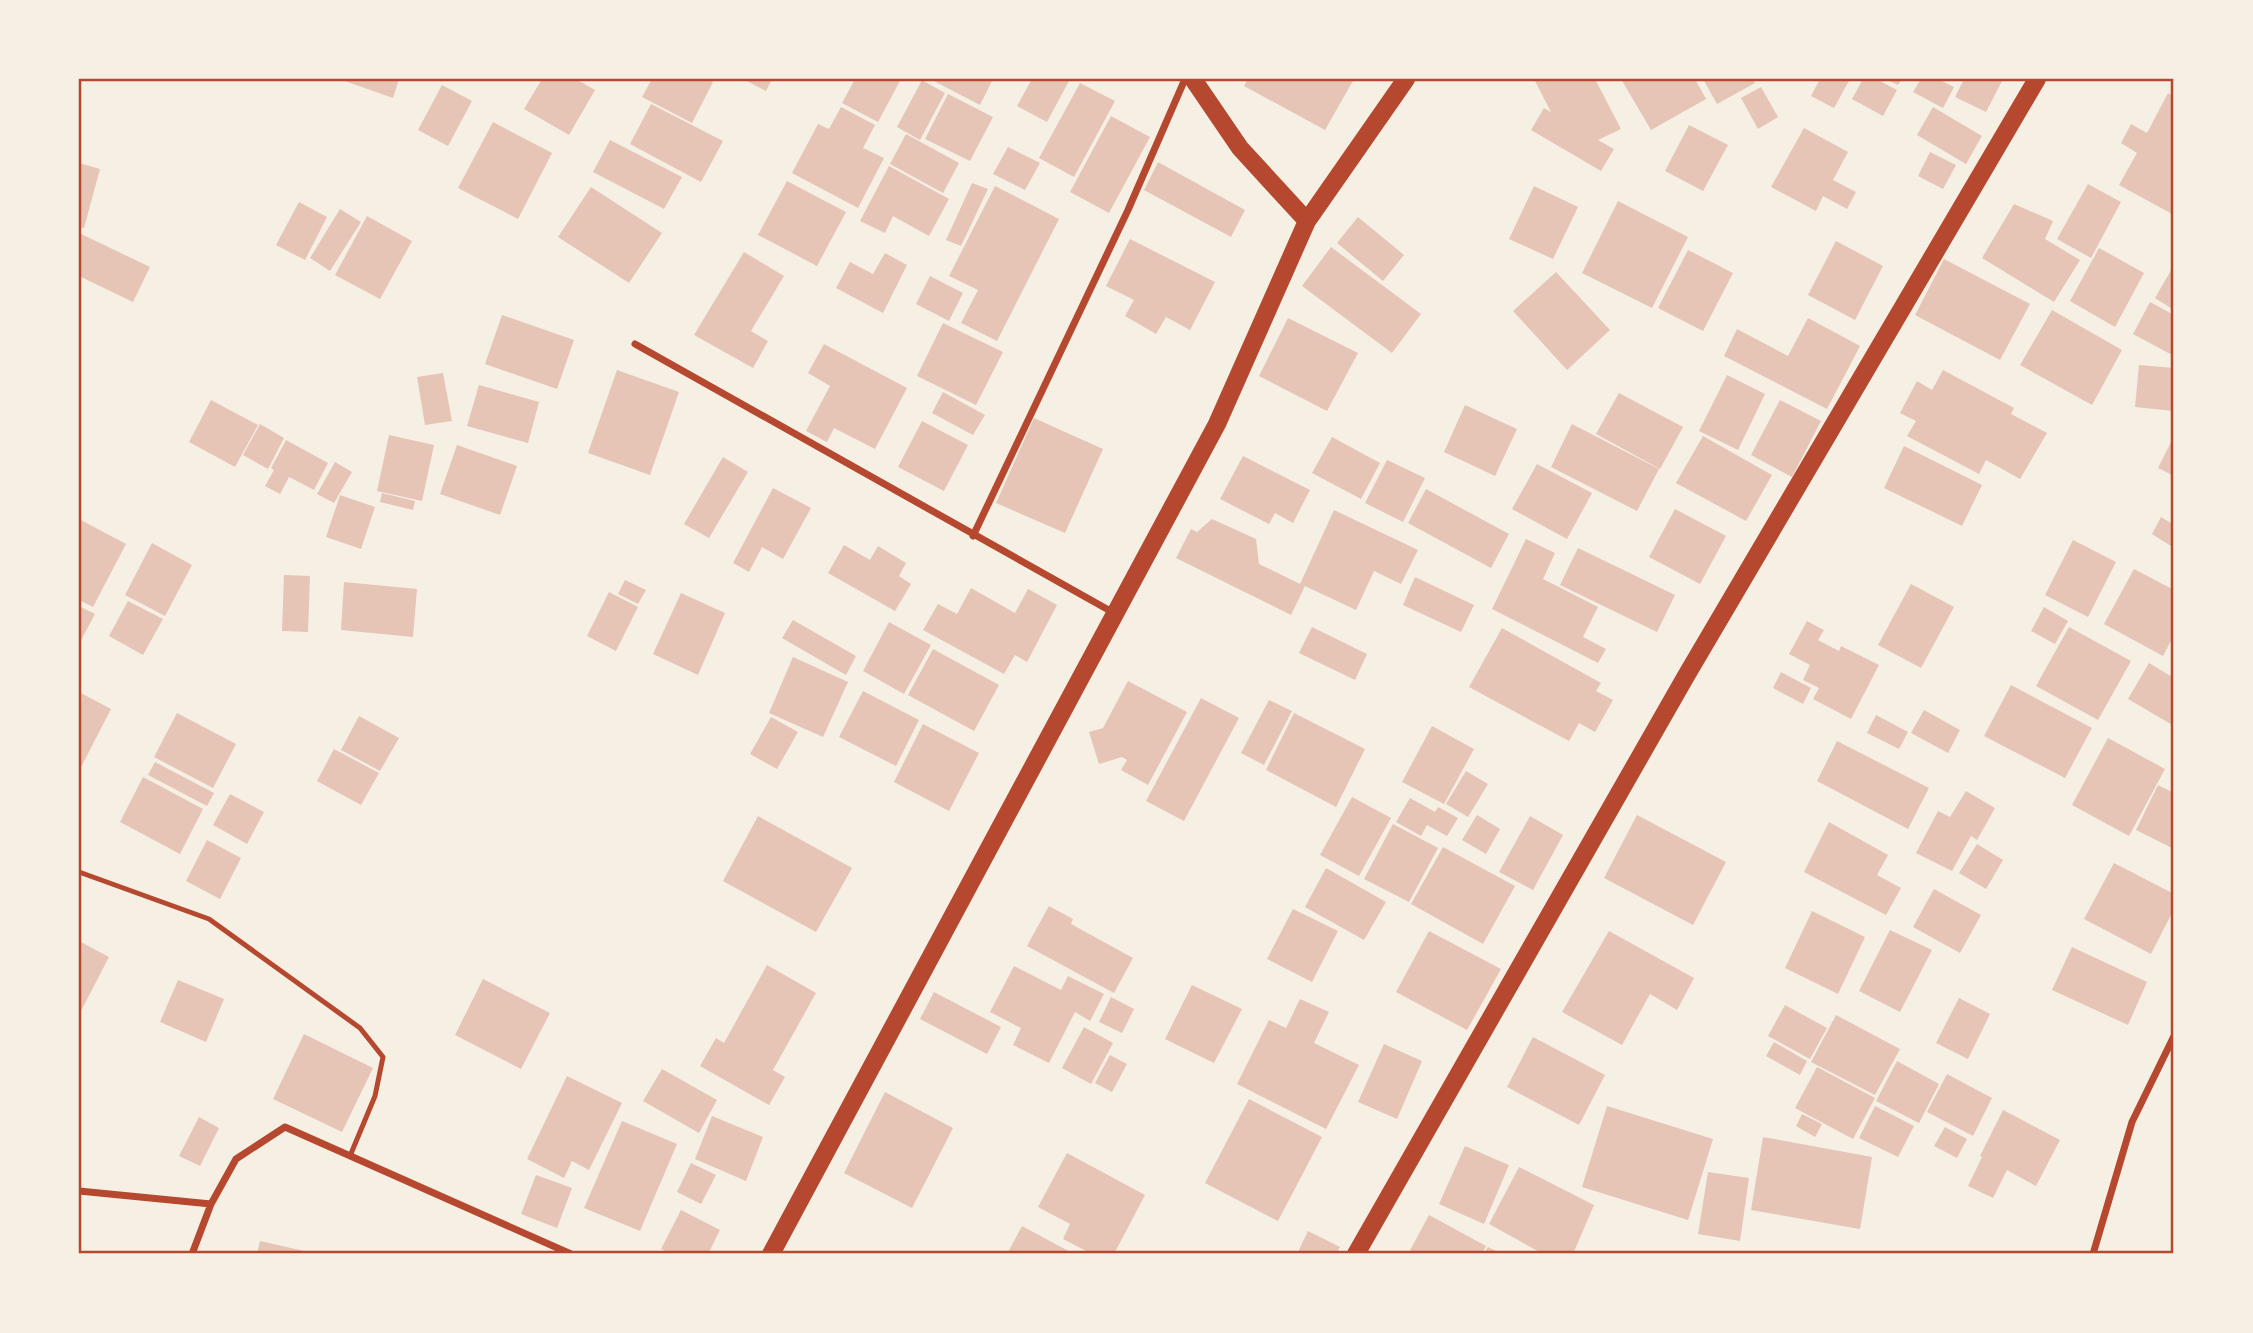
<svg xmlns="http://www.w3.org/2000/svg" width="2253" height="1333" viewBox="0 0 2253 1333" font-family="'Source Sans 3',sans-serif">
  <style>
    .building { fill: #e6c5b7 }
    .lines { fill: none; stroke-linecap: round; stroke-linejoin: round }
    .service { stroke: #b5482f; stroke-width: 5 }
    .minor { stroke: #b5482f; stroke-width: 7 }
    .primary { stroke: #b5482f; stroke-width: 18 }
    .neatline { fill: none; stroke: #b5482f; stroke-width: 2.5 }
  </style>
  <rect width="100%" height="100%" fill="#f6efe4"/>
  <path class="building" d="M339 79H399L393 98Z
    M542 79H576L595 90 569 135 524 109Z
    M652 79H707L713 82 692 123 642 97Z
    M743 79H772L766 91Z
    M855 79H901L878 122 842 103Z
    M930 79H993L980 105Z
    M1032 79H1070L1047 122 1017 106Z
    M1248 79H1354L1325 130 1244 86Z
    M1534 79H1595L1621 129 1598 140 1614 149 1601 171 1531 130 1544 108 1551 112Z
    M1621 79H1695L1706 99 1651 130Z
    M1703 79H1753L1755 83 1717 104Z
    M1820 79H1850L1834 108 1811 96Z
    M1863 79H1876L1897 90 1883 116 1852 99Z
    M1885 79H1902L1898 85Z
    M1921 79H1938L1954 87 1943 108 1913 92Z
    M1964 79H2003L1986 112 1955 97Z
    M922 80 945 93 920 140 897 127Z
    M1080 83 1115 101 1074 177 1039 158Z
    M442 85 472 101 448 146 418 130Z
    M1761 87 1778 117 1758 129 1741 98Z
    M2168 93 2174 97V215L2119 185 2137 153 2121 143 2131 124 2147 133Z
    M948 94 993 117 970 161 925 139Z
    M651 104 723 141 701 182 630 144Z
    M841 107 875 125 863 148 884 158 858 208 792 173 818 124 829 129Z
    M1933 107 1982 136 1966 164 1917 135Z
    M1111 116 1150 137 1109 213 1070 192Z
    M493 122 552 153 518 219 458 188Z
    M1689 125 1728 145 1703 191 1665 171Z
    M1804 128 1848 152 1833 180 1856 192 1847 209 1823 196 1816 211 1771 187Z
    M906 134 959 163 943 193 890 164Z
    M610 140 682 177 664 209 593 172Z
    M1008 147 1040 163 1025 190 993 174Z
    M1930 152 1956 165 1943 189 1918 176Z
    M1158 162 1245 210 1231 237 1144 190Z
    M79 163 100 169 84 228 79 227Z
    M889 166 949 199 929 236 893 216 885 233 860 221Z
    M787 181 846 212 817 266 758 235Z
    M972 183 988 189 961 246 946 240Z
    M2088 184 2121 202 2091 258 2057 239Z
    M995 186 1059 219 997 341 961 323 978 290 949 276Z
    M1534 186 1578 207 1553 259 1509 239Z
    M591 187 662 233 629 283 558 237Z
    M1618 201 1688 237 1652 308 1582 273Z
    M299 202 327 217 305 260 276 245Z
    M2014 204 2053 221 2045 239 2080 260 2054 302 1982 258Z
    M340 209 361 222 330 271 310 258Z
    M367 216 412 241 380 299 335 275Z
    M1358 217 1404 255 1383 281 1337 243Z
    M79 233 150 267 133 302 79 276Z
    M1130 239 1215 282 1190 330 1166 317 1156 334 1125 316 1134 300 1106 286Z
    M1836 241 1883 266 1855 320 1808 295Z
    M1331 247 1421 314 1392 353 1302 286Z
    M2099 248 2144 273 2115 327 2070 301Z
    M1688 250 1733 273 1703 331 1658 308Z
    M744 252 784 276 751 331 768 341 753 368 694 335Z
    M885 253 907 265 883 313 836 288 850 262 873 274Z
    M1944 259 2030 304 2000 360 1915 315Z
    M2174 265V310L2155 298Z
    M1556 272 1610 330 1567 370 1513 311Z
    M930 276 963 293 949 321 916 304Z
    M2150 302 2174 315V356L2133 334Z
    M2052 310 2122 350 2092 405 2020 365Z
    M502 315 574 340 557 389 485 364Z
    M1288 318 1358 353 1327 411 1259 376Z
    M1808 318 1860 346 1827 409 1724 356 1737 329 1788 356Z
    M943 323 1003 352 976 405 917 376Z
    M824 344 907 388 875 449 834 428 827 442 806 431 830 386 808 373Z
    M2139 365 2174 368V411L2135 407Z
    M617 370 679 392 650 475 588 453Z
    M1943 370 2014 408 2011 414 2047 433 2020 479 1986 460 1979 474 1907 436 1916 421 1900 413 1917 381 1932 390Z
    M443 373 452 421 425 425 417 377Z
    M1727 375 1765 394 1738 450 1699 431Z
    M479 385 539 402 528 443 467 426Z
    M943 392 985 415 973 435 932 413Z
    M1619 393 1683 427 1660 469 1596 434Z
    M211 400 258 425 235 467 189 442Z
    M1780 400 1821 421 1792 477 1751 455Z
    M1465 405 1517 429 1495 476 1444 452Z
    M1034 418 1103 449 1065 533 996 503Z
    M922 421 968 445 944 491 898 467Z
    M260 424 284 438 268 469 243 455Z
    M1572 424 1659 469 1637 511 1551 467Z
    M389 435 434 445 422 501 377 491Z
    M1703 436 1772 475 1746 521 1676 483Z
    M2174 436V476L2158 468Z
    M1332 437 1380 463 1361 499 1312 473Z
    M286 440 328 463 314 490 289 477 280 494 265 486 274 470 271 468Z
    M457 445 517 466 500 515 440 494Z
    M1904 446 1982 485 1962 526 1884 488Z
    M1243 456 1310 490 1293 523 1275 513 1269 524 1220 499Z
    M723 457 748 472 709 538 684 524Z
    M1387 460 1425 478 1403 522 1365 503Z
    M335 462 352 472 334 503 317 494Z
    M1537 464 1592 493 1567 539 1512 509Z
    M773 488 811 508 783 559 762 547 749 572 733 563Z
    M1426 489 1509 534 1491 568 1408 523Z
    M382 493 415 501 413 510 380 502Z
    M340 495 375 507 361 549 326 537Z
    M1675 509 1726 536 1700 584 1649 557Z
    M1334 510 1418 550 1401 584 1374 571 1356 610 1305 586 1291 615 1176 558 1191 529 1197 532 1212 519 1256 539 1259 564 1300 584Z
    M2161 517 2174 525V548L2152 534Z
    M79 519 126 544 93 607 79 600Z
    M1526 539 1555 553 1543 579 1598 607 1583 637 1606 649 1598 663 1492 609Z
    M2073 540 2116 562 2088 617 2045 595Z
    M152 543 192 565 165 616 125 595Z
    M844 545 870 560 878 546 906 563 899 576 911 584 895 611 828 573Z
    M1578 548 1675 595 1657 632 1560 585Z
    M2134 569 2174 590V635L2163 656 2104 624Z
    M284 575 310 576 308 632 282 631Z
    M1415 577 1474 605 1461 632 1403 605Z
    M625 580 646 590 638 604 618 594Z
    M344 582 417 589 413 637 341 630Z
    M1911 584 1954 607 1921 668 1878 645Z
    M971 588 1015 613 1028 589 1057 605 1027 662 1015 655 1004 674 923 630 938 604 957 614Z
    M609 592 638 607 616 651 587 636Z
    M681 593 725 613 698 675 653 654Z
    M128 601 163 619 143 655 109 636Z
    M79 606 95 614 79 644Z
    M2044 607 2068 621 2055 644 2031 631Z
    M793 620 856 656 846 675 782 638Z
    M1807 621 1824 630 1818 640 1839 651 1841 646 1879 665 1851 719 1813 699 1819 688 1803 680 1810 665 1789 654Z
    M889 622 931 645 904 694 863 671Z
    M1312 627 1367 654 1355 680 1299 653Z
    M2069 627 2131 661 2098 720 2036 686Z
    M1502 628 1601 683 1596 691 1613 700 1595 732 1579 723 1569 741 1469 687Z
    M933 649 999 685 974 731 908 695Z
    M793 657 848 682 823 737 769 713Z
    M2149 663 2174 678V726L2128 699Z
    M1781 672 1811 688 1803 704 1773 688Z
    M1128 681 1187 712 1148 785 1121 770 1127 760 1122 757 1099 764 1089 732 1103 728Z
    M2011 685 2092 728 2065 778 1984 736Z
    M863 691 919 720 896 766 839 737Z
    M79 692 111 709 79 771Z
    M1201 698 1239 718 1184 821 1146 801Z
    M1269 700 1292 711 1264 765 1241 753Z
    M1924 710 1960 730 1948 753 1911 733Z
    M177 713 236 744 213 788 154 757Z
    M1294 713 1365 749 1336 807 1266 770Z
    M1876 715 1908 732 1899 749 1867 733Z
    M359 716 399 738 380 771 341 750Z
    M771 717 798 732 777 769 750 754Z
    M923 724 979 753 949 811 894 782Z
    M1432 726 1474 749 1444 804 1402 782Z
    M2108 738 2165 769 2129 836 2072 805Z
    M1837 741 1929 788 1908 829 1817 781Z
    M334 749 379 773 361 805 317 781Z
    M155 762 214 793 207 806 148 775Z
    M1466 771 1488 784 1468 817 1446 804Z
    M143 777 203 809 180 854 120 822Z
    M2158 785 2174 793V849L2136 830Z
    M1966 791 1995 808 1977 840 1971 836 1952 871 1916 853 1938 811 1950 817Z
    M230 794 264 812 247 844 213 825Z
    M1352 797 1391 818 1359 876 1320 855Z
    M1410 798 1435 812 1438 807 1458 818 1447 836 1427 825 1421 836 1396 822Z
    M1477 815 1500 829 1486 854 1462 840Z
    M1637 815 1726 862 1693 925 1604 878Z
    M758 816 852 868 816 932 723 881Z
    M1530 816 1563 835 1533 890 1499 872Z
    M1829 822 1888 855 1877 875 1901 888 1886 915 1804 872Z
    M1393 824 1438 848 1409 902 1364 879Z
    M207 840 241 858 220 899 186 881Z
    M1977 844 2003 860 1986 889 1959 873Z
    M1443 847 1515 886 1483 944 1411 904Z
    M2114 863 2174 894V909L2151 954 2084 919Z
    M1326 868 1386 902 1364 940 1305 907Z
    M1934 889 1981 915 1960 953 1913 927Z
    M1049 906 1073 919 1071 924 1133 958 1114 993 1027 946Z
    M1293 909 1338 931 1312 982 1267 959Z
    M1812 911 1865 937 1838 994 1785 968Z
    M1890 930 1932 950 1900 1012 1859 991Z
    M1429 931 1501 969 1467 1030 1396 992Z
    M1609 931 1694 978 1677 1010 1650 994 1622 1045 1562 1012Z
    M79 941 109 957 81 1011 79 1010Z
    M2072 947 2147 982 2128 1025 2052 990Z
    M767 965 816 993 773 1070 785 1077 769 1105 700 1066 716 1038 724 1043Z
    M1014 966 1061 990 1068 976 1104 994 1090 1021 1075 1012 1049 1063 1013 1045 1021 1028 990 1012Z
    M483 979 550 1013 521 1069 455 1035Z
    M178 980 224 999 206 1042 160 1022Z
    M1192 985 1242 1009 1214 1063 1165 1039Z
    M934 992 1001 1027 987 1054 920 1019Z
    M1111 997 1134 1009 1122 1033 1099 1022Z
    M1959 998 1990 1014 1968 1059 1936 1043Z
    M1300 999 1329 1012 1314 1043 1359 1065 1326 1129 1237 1084 1269 1020 1286 1028Z
    M1785 1005 1827 1028 1810 1059 1768 1036Z
    M1836 1015 1900 1049 1875 1095 1811 1062Z
    M1084 1027 1113 1043 1091 1084 1062 1068Z
    M304 1034 373 1068 342 1132 273 1099Z
    M1533 1037 1605 1075 1579 1125 1507 1087Z
    M1774 1042 1807 1061 1800 1075 1766 1056Z
    M1384 1044 1422 1061 1397 1119 1358 1102Z
    M1110 1055 1127 1064 1112 1092 1095 1083Z
    M1897 1061 1939 1084 1919 1123 1876 1101Z
    M1817 1067 1875 1098 1853 1139 1795 1108Z
    M662 1069 717 1100 699 1133 643 1101Z
    M1947 1074 1992 1098 1973 1136 1927 1112Z
    M567 1076 622 1103 589 1170 572 1161 564 1178 527 1159Z
    M885 1092 953 1128 912 1208 844 1173Z
    M1249 1099 1322 1137 1278 1221 1205 1183Z
    M1607 1106 1713 1139 1688 1220 1582 1187Z
    M1875 1106 1914 1126 1898 1157 1859 1138Z
    M2003 1110 2060 1140 2036 1186 2007 1170 1993 1198 1968 1186 1982 1157 1980 1156Z
    M1802 1114 1822 1124 1815 1137 1796 1126Z
    M712 1116 763 1137 746 1181 695 1159Z
    M199 1117 219 1128 200 1166 179 1156Z
    M622 1121 677 1144 640 1231 584 1208Z
    M1945 1127 1967 1139 1957 1158 1934 1146Z
    M1763 1137 1872 1157 1860 1229 1751 1210Z
    M1465 1146 1509 1165 1484 1224 1439 1204Z
    M1067 1153 1145 1195 1114 1254H1092L1063 1239 1070 1224 1038 1207Z
    M691 1163 716 1175 701 1204 677 1192Z
    M1519 1167 1594 1205 1573 1254H1543L1489 1224Z
    M1708 1172 1749 1178 1740 1241 1698 1234Z
    M536 1175 572 1188 557 1228 521 1214Z
    M681 1210 720 1230 708 1254H672L661 1249Z
    M1429 1215 1486 1246 1482 1254H1408Z
    M1022 1226 1074 1254H1007Z
    M1308 1231 1340 1247 1336 1254H1297Z
    M260 1241 313 1253V1254H257Z
    M1488 1247 1502 1254H1484Z"/>
  <g class="lines">
    <path class="service" d="M79 872 209 919 360 1028 383 1057 375 1096 350 1156"/>
    <path class="minor" d="M635 344 1114 613
      M973 536 1128 210 1185 79
      M79 1191 211 1204
      M192 1254 211 1204 236 1159 285 1127 571 1254
      M2093 1254 2132 1122 2174 1036"/>
    <path class="primary" d="M1307 221 1406 79
      M771 1254 1217 424 1307 221 1240 148 1193 79
      M1356 1254 1686 676 2037 79"/>
  </g>
  <rect width="2253" height="1333" fill="none" stroke="#f6efe4" stroke-width="161"/>
  <rect x="80" y="80" width="2092" height="1172" class="neatline"/>
</svg>
